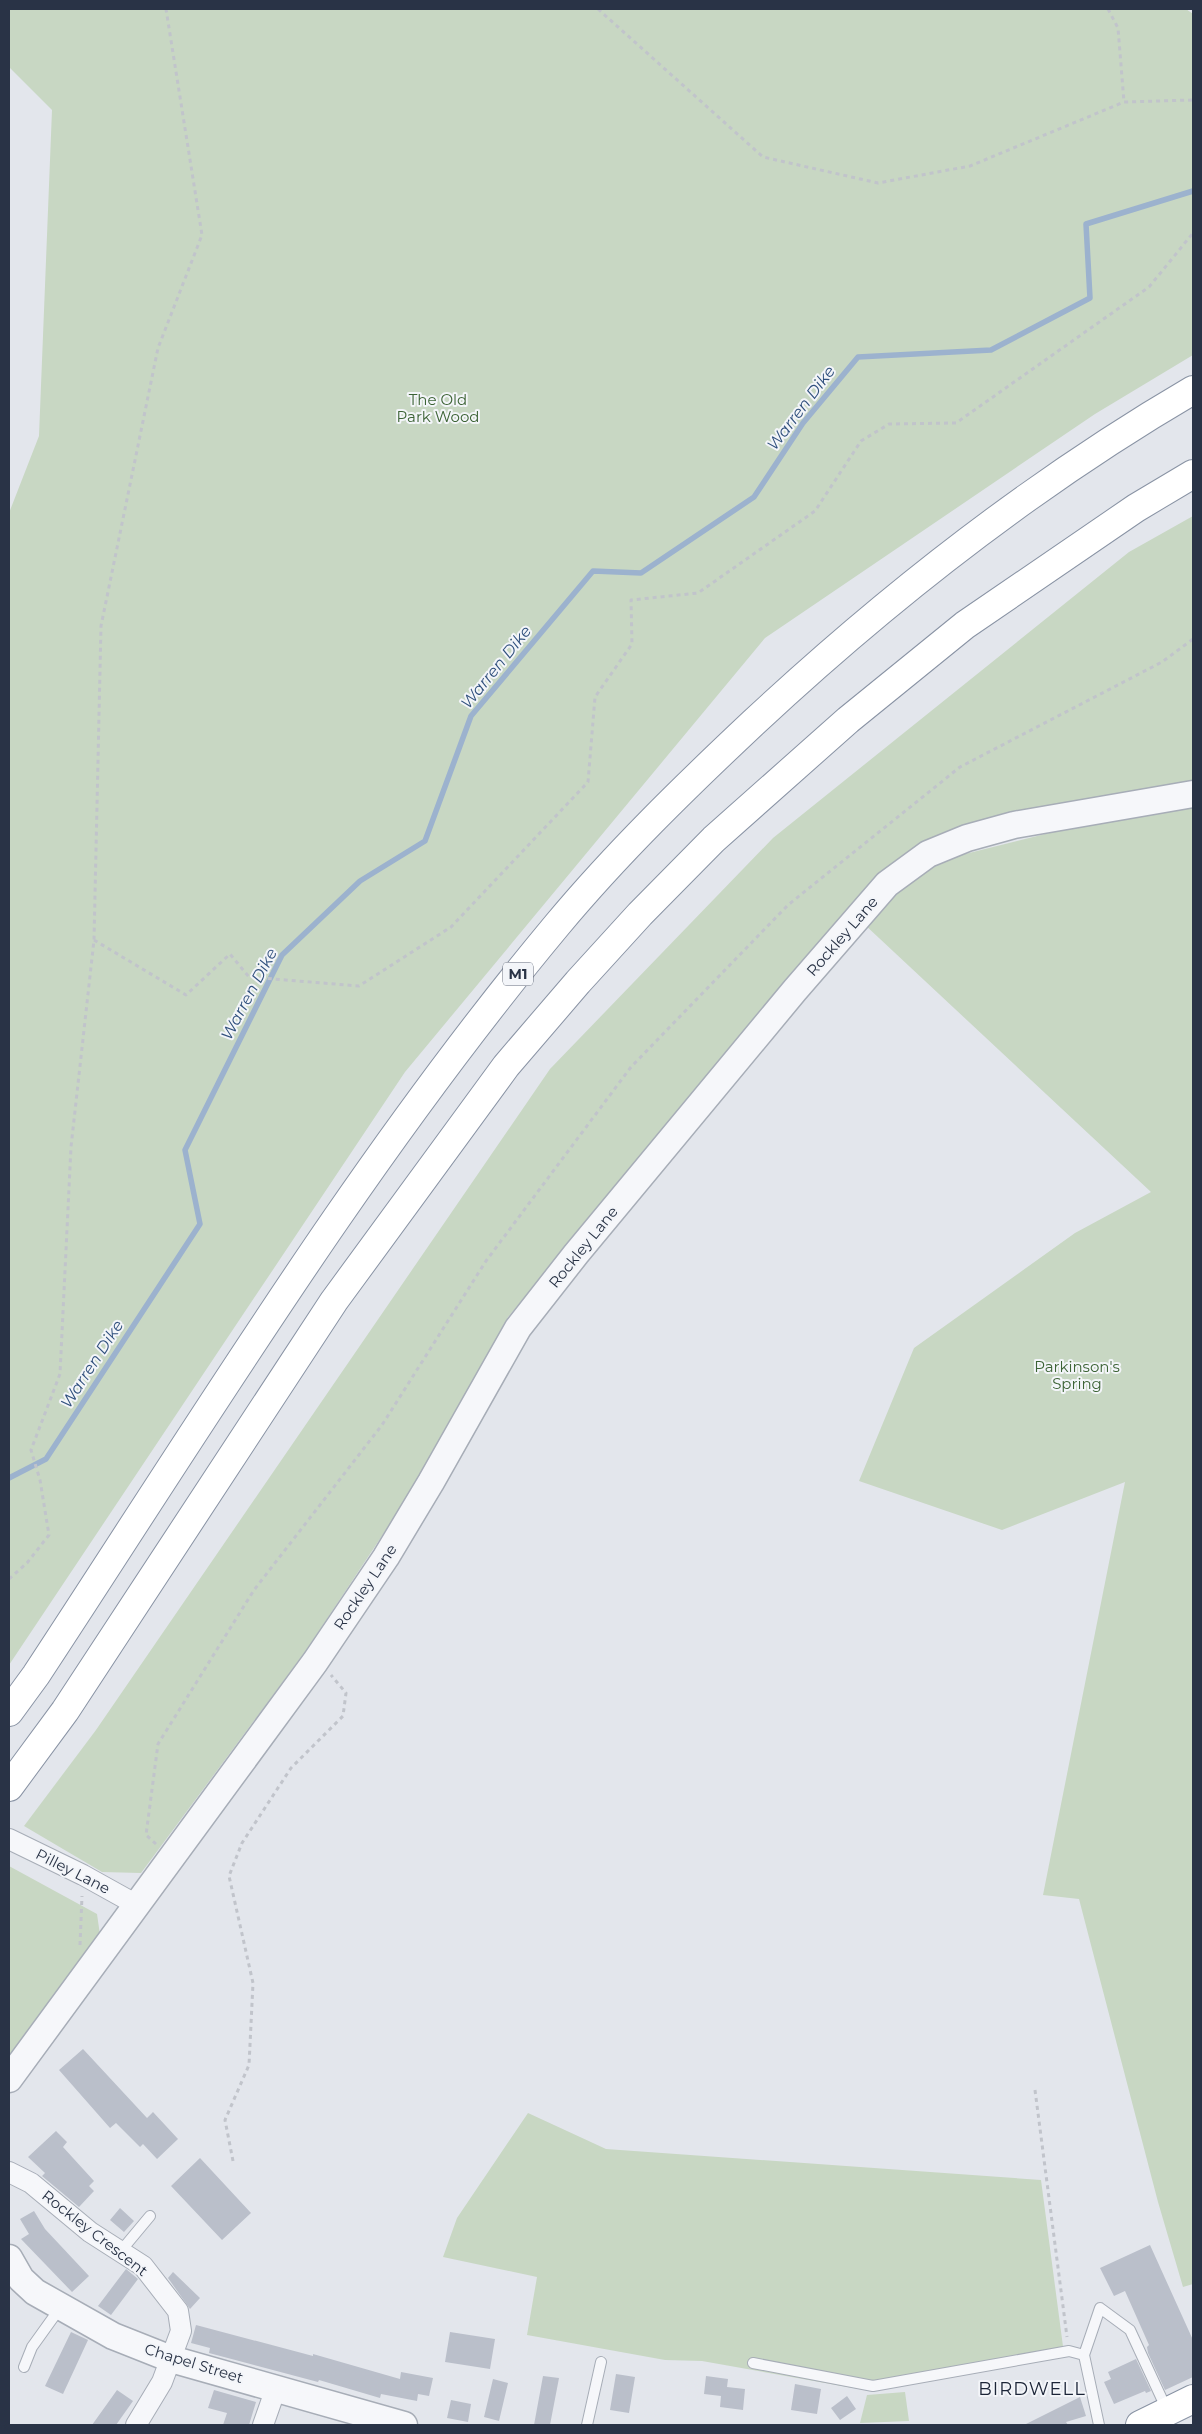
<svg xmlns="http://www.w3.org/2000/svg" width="1202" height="2434" viewBox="0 0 1202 2434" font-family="Montserrat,sans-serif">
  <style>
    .green { fill: #c8d7c3 }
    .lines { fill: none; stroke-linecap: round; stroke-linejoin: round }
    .stream { stroke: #9cb2ce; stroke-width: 5.5 }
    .building { fill: #babfca }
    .service-casing { stroke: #a7adb7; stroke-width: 12 }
    .minor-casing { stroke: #a7adb7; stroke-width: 22 }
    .tertiary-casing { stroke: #a7adb7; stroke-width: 29 }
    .trunk-casing { stroke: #8993a4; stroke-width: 30 }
    .motorway-casing { stroke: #8993a4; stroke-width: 30 }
    .path { stroke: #c1c4cb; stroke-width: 3; stroke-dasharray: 4 4; stroke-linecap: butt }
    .service { stroke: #f6f7fa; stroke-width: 10 }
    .minor { stroke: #f6f7fa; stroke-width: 20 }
    .tertiary { stroke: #f6f7fa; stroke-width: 26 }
    .trunk { stroke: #fff; stroke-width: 28 }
    .motorway { stroke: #fff; stroke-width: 28 }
    .labels { text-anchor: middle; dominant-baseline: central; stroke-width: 4; stroke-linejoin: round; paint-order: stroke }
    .shield { fill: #f3f5f9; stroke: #666d7c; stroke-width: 1 }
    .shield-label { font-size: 14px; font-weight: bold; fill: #293346 }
    .park-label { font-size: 15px; fill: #3c6335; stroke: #f3f5f9 }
    .street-label { font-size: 15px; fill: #293346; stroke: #f3f5f9 }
    .water-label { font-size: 16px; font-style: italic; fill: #30507d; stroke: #f3f5f9 }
    .quarter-label { font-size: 18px; letter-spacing: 1px; fill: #1b2437; stroke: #f3f5f9 }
  </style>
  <rect width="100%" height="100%" fill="#e3e6ec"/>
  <path class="green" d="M9 9H1186L1193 14V355L1095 414 765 638 405 1072 9 1665V513L39 436 52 110 9 67Z
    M1193 516V781L1007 814 877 879 508 1317 417 1483 305 1652 141 1873 102 1872 24 1826 96 1730 550 1069 773 838 1129 552Z
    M1193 801V2284L1183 2287 1158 2202 1079 1899 1043 1895 1125 1482 1002 1530 859 1481 914 1348 1075 1233 1151 1192 864 924 896 891 945 859 1097 821Z
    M9 1866 97 1914 100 1935 9 2061Z
    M528 2113 606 2149 1041 2180 1064 2354 870 2391 702 2361 665 2360 527 2335 537 2277 443 2257 457 2218Z
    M905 2392 909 2421 860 2423 867 2395Z"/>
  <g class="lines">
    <path class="stream" d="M9 1478 46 1459 200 1224 185 1150 282 955 360 881 425 841 471 716 593 571 641 573 754 497 803 423 858 357 991 350 1090 298 1086 224 1193 191"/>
  </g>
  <path class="building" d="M83 2049 147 2118 153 2112 178 2139 157 2159 143 2144 140 2147 116 2123 110 2128 59 2070Z
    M56 2131 67 2142 63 2147 94 2181 89 2186 94 2191 79 2207 42 2176 45 2173 28 2157Z
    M200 2158 251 2213 222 2240 171 2186Z
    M120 2208 134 2221 124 2232 110 2220Z
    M34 2211 45 2229 89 2276 72 2292 21 2239 29 2234 20 2219Z
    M1150 2245 1193 2340V2377L1165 2390 1148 2353 1147 2347 1149 2345 1125 2291 1114 2296 1100 2268Z
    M126 2269 138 2279 111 2315 98 2306Z
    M173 2272 200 2298 190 2309 168 2278Z
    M196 2325 313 2356V2354L400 2379 401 2372 433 2378 429 2396 418 2394 417 2401 381 2394 380 2398 319 2380 318 2382 209 2353 210 2348 191 2343Z
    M71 2332 88 2340 63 2394 45 2386Z
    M450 2332 495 2339 490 2369 445 2362Z
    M1136 2359 1151 2391 1146 2393 1145 2391 1114 2404 1104 2382 1111 2379 1108 2372Z
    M616 2374 635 2377 629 2413 610 2410Z
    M543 2376 559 2378 550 2425H534Z
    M706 2376 728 2379 727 2387 745 2389 743 2410 720 2407 721 2396 704 2394Z
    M493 2379 508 2383 499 2421 484 2417Z
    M795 2384 821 2389 817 2414 791 2410Z
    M117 2390 133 2401 116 2425H92Z
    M214 2390 256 2402 249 2425H223L227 2413 208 2408Z
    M847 2396 856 2409 840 2420 831 2408Z
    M1080 2397 1086 2416 1066 2422 1068 2425H1024Z
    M451 2400 471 2404 468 2422 447 2418Z"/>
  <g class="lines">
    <g class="service-casing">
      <path id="service" d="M120 2252 150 2216
        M753 2363 873 2386 1069 2351 1084 2355
        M24 2367 32 2347 60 2308
        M587 2425 601 2362
        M1099 2425 1084 2355 1100 2308 1130 2330 1167 2410"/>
    </g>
    <g class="minor-casing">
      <path id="minor" d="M9 1839 83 1875 137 1905
        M9 2172 31 2183 90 2232 143 2266 178 2311 181 2331 162 2382 136 2425
        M263 2425 276 2388"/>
    </g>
    <g class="tertiary-casing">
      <path id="tertiary" d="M9 2079 315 1662 386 1557 431 1482 518 1328 576 1254 795 990 887 884 928 854 967 838 1014 825 1193 794
        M9 2258 21 2279 35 2292 113 2336 171 2359 404 2425"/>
    </g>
    <g class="trunk-casing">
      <path id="trunk" d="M1140 2425 1193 2399"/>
    </g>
    <g class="motorway-casing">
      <path id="motorway" d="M9 1712 36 1675C203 1421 362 1159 557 925 617 853 685 787 753 723 887 598 1034 483 1193 390
        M9 1787 65 1711 334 1301 506 1066 578 982 640 914 714 839 848 720 965 625 1136 508 1193 474"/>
    </g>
    <path class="path" d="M598 9 763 157 878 183 970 166 1124 102 1193 100
      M1108 9 1118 28 1124 102
      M94 940 186 995 230 954 249 977 359 986 451 927 588 782 595 697 632 644 631 600 698 593 815 511 861 441 889 424 956 423 1149 287 1193 233
      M9 1579 27 1563 49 1535 40 1480 31 1450 60 1374 71 1147 94 940 101 626 158 348 202 235 166 9
      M156 1844 146 1835 158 1744 254 1590 382 1425 486 1261 631 1067 788 905 960 767 1162 662 1193 639
      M80 1945 82 1896
      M1035 2090 1067 2337
      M233 2161 225 2120 249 2065 253 1983 229 1876 242 1843 291 1768 343 1716 346 1693 331 1675"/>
    <use href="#service" class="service"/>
    <use href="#minor" class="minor"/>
    <use href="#tertiary" class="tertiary"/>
    <use href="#trunk" class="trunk"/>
    <use href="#motorway" class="motorway"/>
  </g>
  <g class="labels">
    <rect class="shield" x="503" y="962.5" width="30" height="23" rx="4"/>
    <g class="shield-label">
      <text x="518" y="974">M1</text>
    </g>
    <g class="park-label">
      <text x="438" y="399">The Old<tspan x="438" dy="17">Park Wood</tspan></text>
      <text x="1077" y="1366">Parkinson's<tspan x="1077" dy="17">Spring</tspan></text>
    </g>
    <g class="street-label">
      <text transform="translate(842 936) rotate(-49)">Rockley Lane</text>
      <text transform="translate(583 1247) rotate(-51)">Rockley Lane</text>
      <text transform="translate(365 1587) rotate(-56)">Rockley Lane</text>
      <text transform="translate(73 1871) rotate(27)">Pilley Lane</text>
      <text transform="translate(95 2233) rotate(38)">Rockley Crescent</text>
      <text transform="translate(194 2363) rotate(17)">Chapel Street</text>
    </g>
    <g class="water-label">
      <text transform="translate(801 408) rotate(-53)">Warren Dike</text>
      <text transform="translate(496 667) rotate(-51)">Warren Dike</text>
      <text transform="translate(249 994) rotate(-62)">Warren Dike</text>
      <text transform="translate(92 1364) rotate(-57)">Warren Dike</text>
    </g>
    <g class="quarter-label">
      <text x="1032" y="2389">BIRDWELL</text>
    </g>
  </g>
  <rect width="1202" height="2434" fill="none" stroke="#293346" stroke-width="20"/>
</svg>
